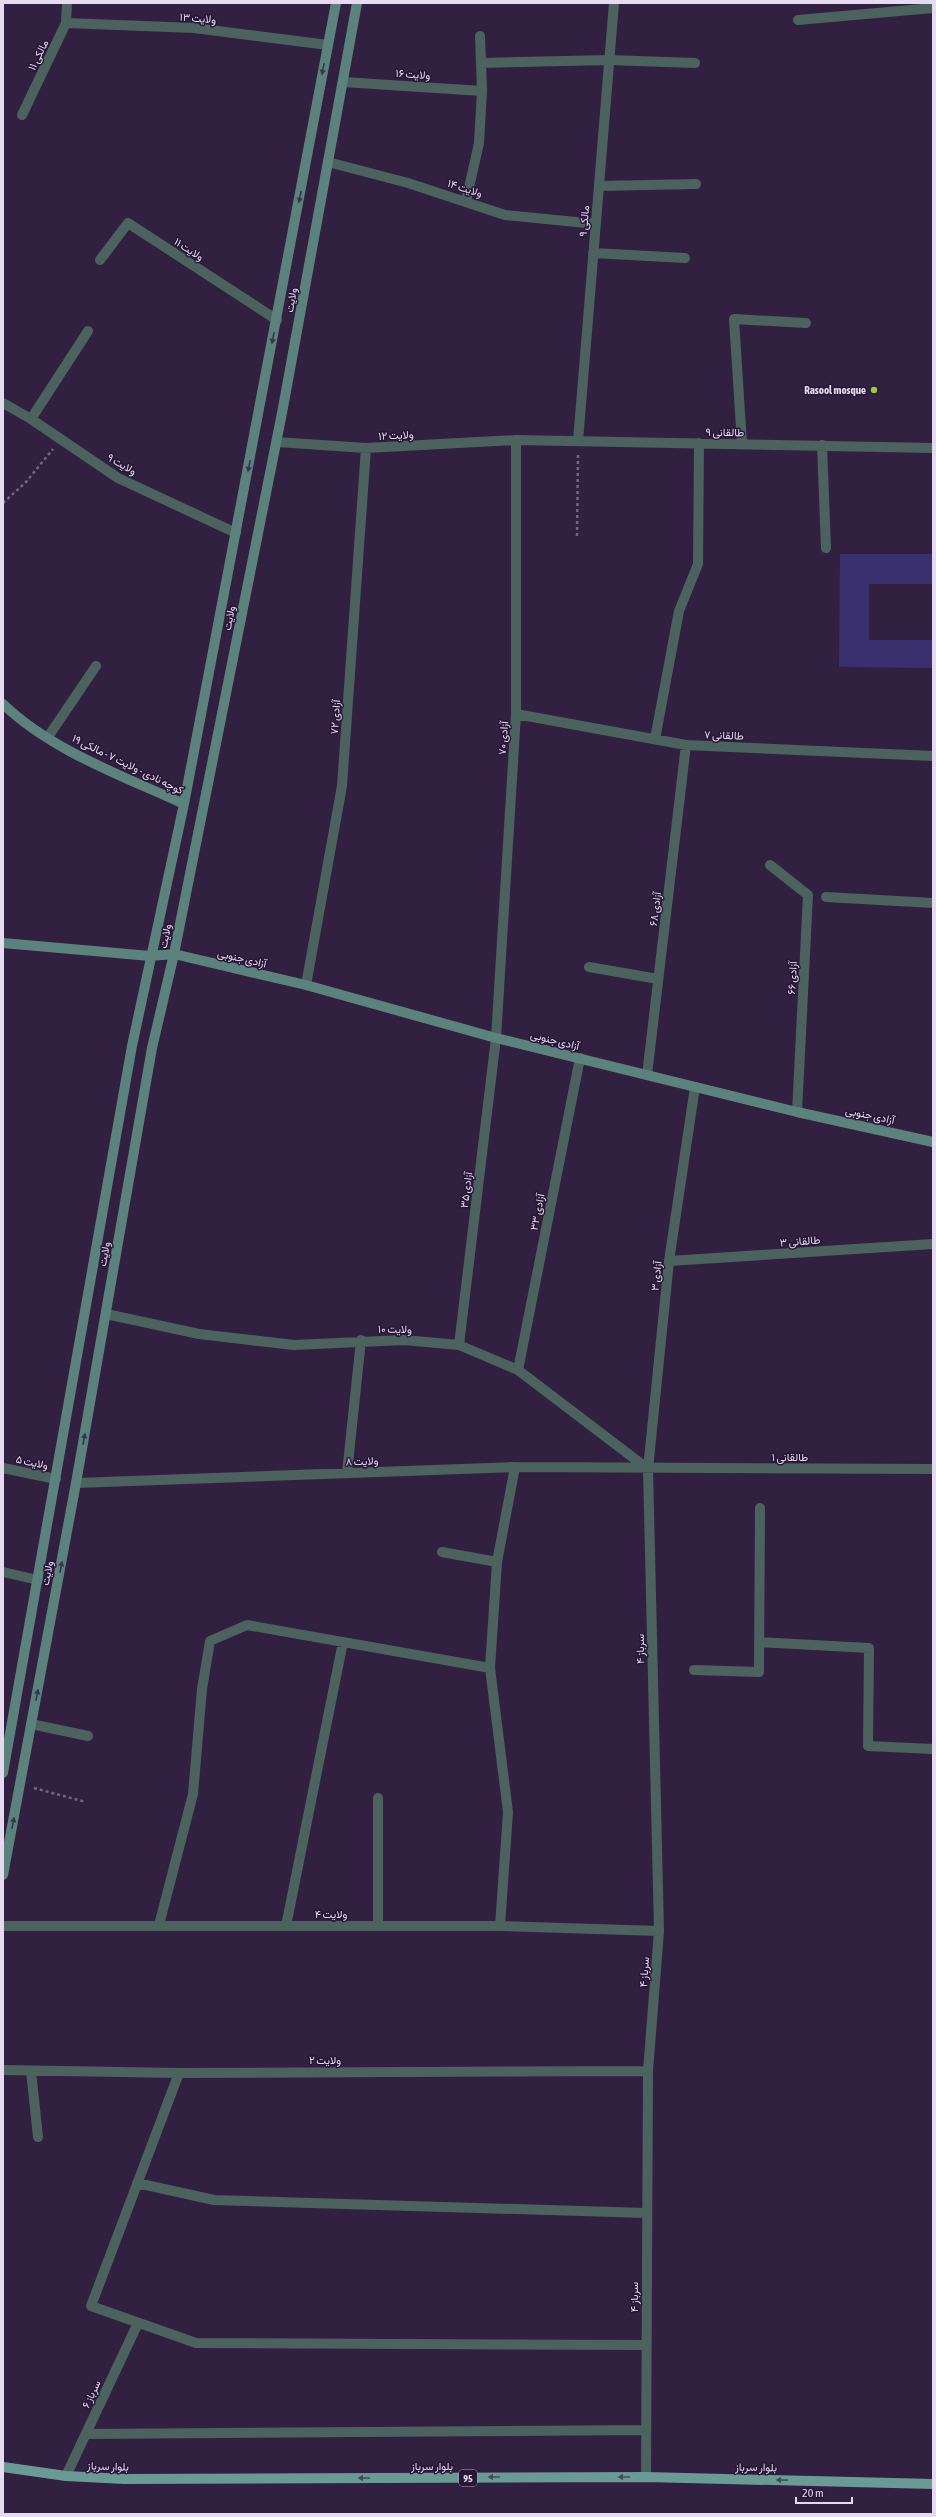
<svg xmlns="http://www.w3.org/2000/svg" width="936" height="2517" viewBox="0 0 936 2517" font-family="'Asap Condensed',Vazirmatn,sans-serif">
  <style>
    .building { fill: #3a306e }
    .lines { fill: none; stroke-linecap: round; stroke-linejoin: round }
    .path { stroke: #746581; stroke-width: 2.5; stroke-dasharray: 3 3; stroke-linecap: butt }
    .street { stroke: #4b625f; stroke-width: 10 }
    .secondary { stroke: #5c827d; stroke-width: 10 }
    .primary { stroke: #699a95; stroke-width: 10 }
    .oneway { fill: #37364b }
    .oneway2 { fill: #414b5c }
    .poi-dot { fill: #97cb38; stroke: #271636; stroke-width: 1.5 }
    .labels { text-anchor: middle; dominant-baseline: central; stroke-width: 3; stroke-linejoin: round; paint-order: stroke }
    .shield { fill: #271636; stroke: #ac9fb8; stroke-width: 1 }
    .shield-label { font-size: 10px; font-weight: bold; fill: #e5daf0 }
    .street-label { font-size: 11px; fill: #e5daf0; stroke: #271636 }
    .poi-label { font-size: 11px; font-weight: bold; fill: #e5daf0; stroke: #271636; text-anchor: end }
  </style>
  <rect width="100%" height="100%" fill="#312040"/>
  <path class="building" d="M840 554H933V584H869V640H933V668L839 667Z"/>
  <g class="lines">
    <path class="path" d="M3 503 26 482 53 449
      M577 536 578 455
      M34 1788 86 1802"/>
    <path class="street" d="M798 20 933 8
      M66 23 194 28 328 45
      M481 63 609 60 695 63
      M343 82 482 91
      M22 115 66 23 67 3
      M328 162 408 183 505 215 596 224
      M599 186 696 184
      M466 201 479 143 482 91 480 36
      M593 253 685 258
      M100 260 128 223 277 320
      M3 403 31 419 118 478 236 533
      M31 419 88 331
      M578 441 614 3
      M277 442 366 448 516 440 933 448
      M742 444 734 319 806 323
      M822 445 826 548
      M516 714 686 745 933 756
      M48 737 96 666
      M655 739 679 611 698 564 699 443
      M770 865 808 895 797 1112
      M826 897 933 903
      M589 967 658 979
      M306 985 342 786 366 448
      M647 1075 686 745
      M669 1261 933 1244
      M106 1314 199 1334 294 1345 404 1340 459 1345 518 1370 648 1469
      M459 1345 496 1038 516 714V440
      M518 1370 580 1058
      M3 1468 56 1479
      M347 1473 361 1340
      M76 1483 515 1467 933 1469
      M442 1552 497 1562
      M3 1572 38 1580
      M759 1642 869 1648 868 1746 933 1749
      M694 1670 759 1672 760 1508
      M31 1724 88 1736
      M378 1798V1926
      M159 1925 193 1794 202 1689 210 1641 247 1625 490 1668
      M3 1926H500L659 1931
      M286 1926 343 1642
      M500 1926 508 1812 490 1668 497 1562 515 1467
      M3 2070 179 2073 648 2071
      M31 2071 38 2137
      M179 2073 91 2306 196 2343 646 2345
      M137 2183 214 2200 646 2213
      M86 2434 646 2430
      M66 2476 138 2323
      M646 2477 648 2071 659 1931 648 1469 669 1261 695 1087"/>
    <path class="secondary" d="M3 704C52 751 123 776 184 804
      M3 943 150 956 174 954 306 985 496 1038 797 1112 933 1142
      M3 1773 132 1046 184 804 336 3
      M3 1875 76 1483 152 1048 174 954 282 413 357 3"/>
    <path class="primary" d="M3 2467 66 2476 124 2479 646 2477 933 2484"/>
  </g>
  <defs><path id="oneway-solid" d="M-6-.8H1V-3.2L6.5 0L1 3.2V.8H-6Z"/></defs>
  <g class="oneway">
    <use href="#oneway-solid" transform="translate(323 69) rotate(101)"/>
    <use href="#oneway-solid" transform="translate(300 197) rotate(101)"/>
    <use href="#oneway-solid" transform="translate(273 338) rotate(101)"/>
    <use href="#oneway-solid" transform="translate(249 466) rotate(101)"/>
    <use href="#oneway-solid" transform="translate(84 1439) rotate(-80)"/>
    <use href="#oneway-solid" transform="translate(61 1567) rotate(-79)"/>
    <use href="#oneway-solid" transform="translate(37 1695) rotate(-79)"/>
    <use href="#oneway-solid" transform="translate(13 1823) rotate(-79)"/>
  </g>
  <g class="oneway2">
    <use href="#oneway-solid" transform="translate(494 2477) rotate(180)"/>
    <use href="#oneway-solid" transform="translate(624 2477) rotate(180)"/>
    <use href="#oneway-solid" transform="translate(364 2478) rotate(180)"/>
    <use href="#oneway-solid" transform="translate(782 2480) rotate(-179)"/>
  </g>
  <circle class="poi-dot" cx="874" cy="390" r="4"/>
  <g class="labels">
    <rect class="shield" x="459" y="2470" width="18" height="16" rx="3"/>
    <g class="shield-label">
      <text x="468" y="2478">95</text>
    </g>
    <g class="street-label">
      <text transform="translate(198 18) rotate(5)">ولایت ۱۳</text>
      <text transform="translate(38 55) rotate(-64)">مالکی ۱۱</text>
      <text transform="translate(413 74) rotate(4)">ولایت ۱۶</text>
      <text transform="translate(465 188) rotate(18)">ولایت ۱۴</text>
      <text transform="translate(584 221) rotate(-85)">مالکی ۹</text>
      <text transform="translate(189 249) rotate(33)">ولایت ۱۱</text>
      <text transform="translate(291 300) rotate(-80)">ولایت</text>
      <text transform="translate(725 432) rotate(1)">طالقانی ۹</text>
      <text transform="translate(396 435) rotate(-3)">ولایت ۱۲</text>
      <text transform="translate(122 464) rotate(30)">ولایت ۹</text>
      <text transform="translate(229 618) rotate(-79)">ولایت</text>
      <text transform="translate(335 717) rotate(-86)">آزادی ۷۲</text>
      <text transform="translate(724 735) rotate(2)">طالقانی ۷</text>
      <text transform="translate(503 738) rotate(-86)">آزادی ۷۰</text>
      <text transform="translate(128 764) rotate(26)">کوچه نادی - ولایت ۷ - مالکی ۱۹</text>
      <text transform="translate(655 909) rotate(-83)">آزادی ۶۸</text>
      <text transform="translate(165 936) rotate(-79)">ولایت</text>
      <text transform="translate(242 958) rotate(13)">آزادی جنوبی</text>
      <text transform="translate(792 978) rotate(-87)">آزادی ۶۶</text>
      <text transform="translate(555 1040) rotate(14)">آزادی جنوبی</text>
      <text transform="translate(870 1115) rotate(12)">آزادی جنوبی</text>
      <text transform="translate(466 1190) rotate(-83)">آزادی ۳۵</text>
      <text transform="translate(537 1212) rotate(-79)">آزادی ۳۳</text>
      <text transform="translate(800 1241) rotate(-4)">طالقانی ۳</text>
      <text transform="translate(104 1254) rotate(-80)">ولایت</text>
      <text transform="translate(656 1276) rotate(-84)">آزادی ۳</text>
      <text transform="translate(395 1329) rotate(1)">ولایت ۱۰</text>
      <text x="790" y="1457">طالقانی ۱</text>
      <text transform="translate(362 1461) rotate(-2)">ولایت ۸</text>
      <text transform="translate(32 1462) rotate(12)">ولایت ۵</text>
      <text transform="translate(47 1573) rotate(-79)">ولایت</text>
      <text transform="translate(640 1649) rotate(-91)">سرباز ۴</text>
      <text x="331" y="1914">ولایت ۴</text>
      <text transform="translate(644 1972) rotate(-86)">سرباز ۴</text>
      <text x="325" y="2060">ولایت ۲</text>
      <text transform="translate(634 2297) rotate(-90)">سرباز ۴</text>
      <text transform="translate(91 2394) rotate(-65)">سرباز ۶</text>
      <text transform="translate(108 2466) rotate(2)">بلوار سرباز</text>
      <text x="432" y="2466">بلوار سرباز</text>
      <text transform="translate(756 2467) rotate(1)">بلوار سرباز</text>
    </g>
    <g class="poi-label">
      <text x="866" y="390">Rasool mosque</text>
    </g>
  </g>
  <rect width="936" height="2517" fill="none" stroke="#e5daf0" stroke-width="8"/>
  <path d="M796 2497v6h56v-6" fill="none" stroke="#e5daf0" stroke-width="2"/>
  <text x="802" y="2497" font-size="12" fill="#e5daf0" stroke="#271636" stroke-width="3" paint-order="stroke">20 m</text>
</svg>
